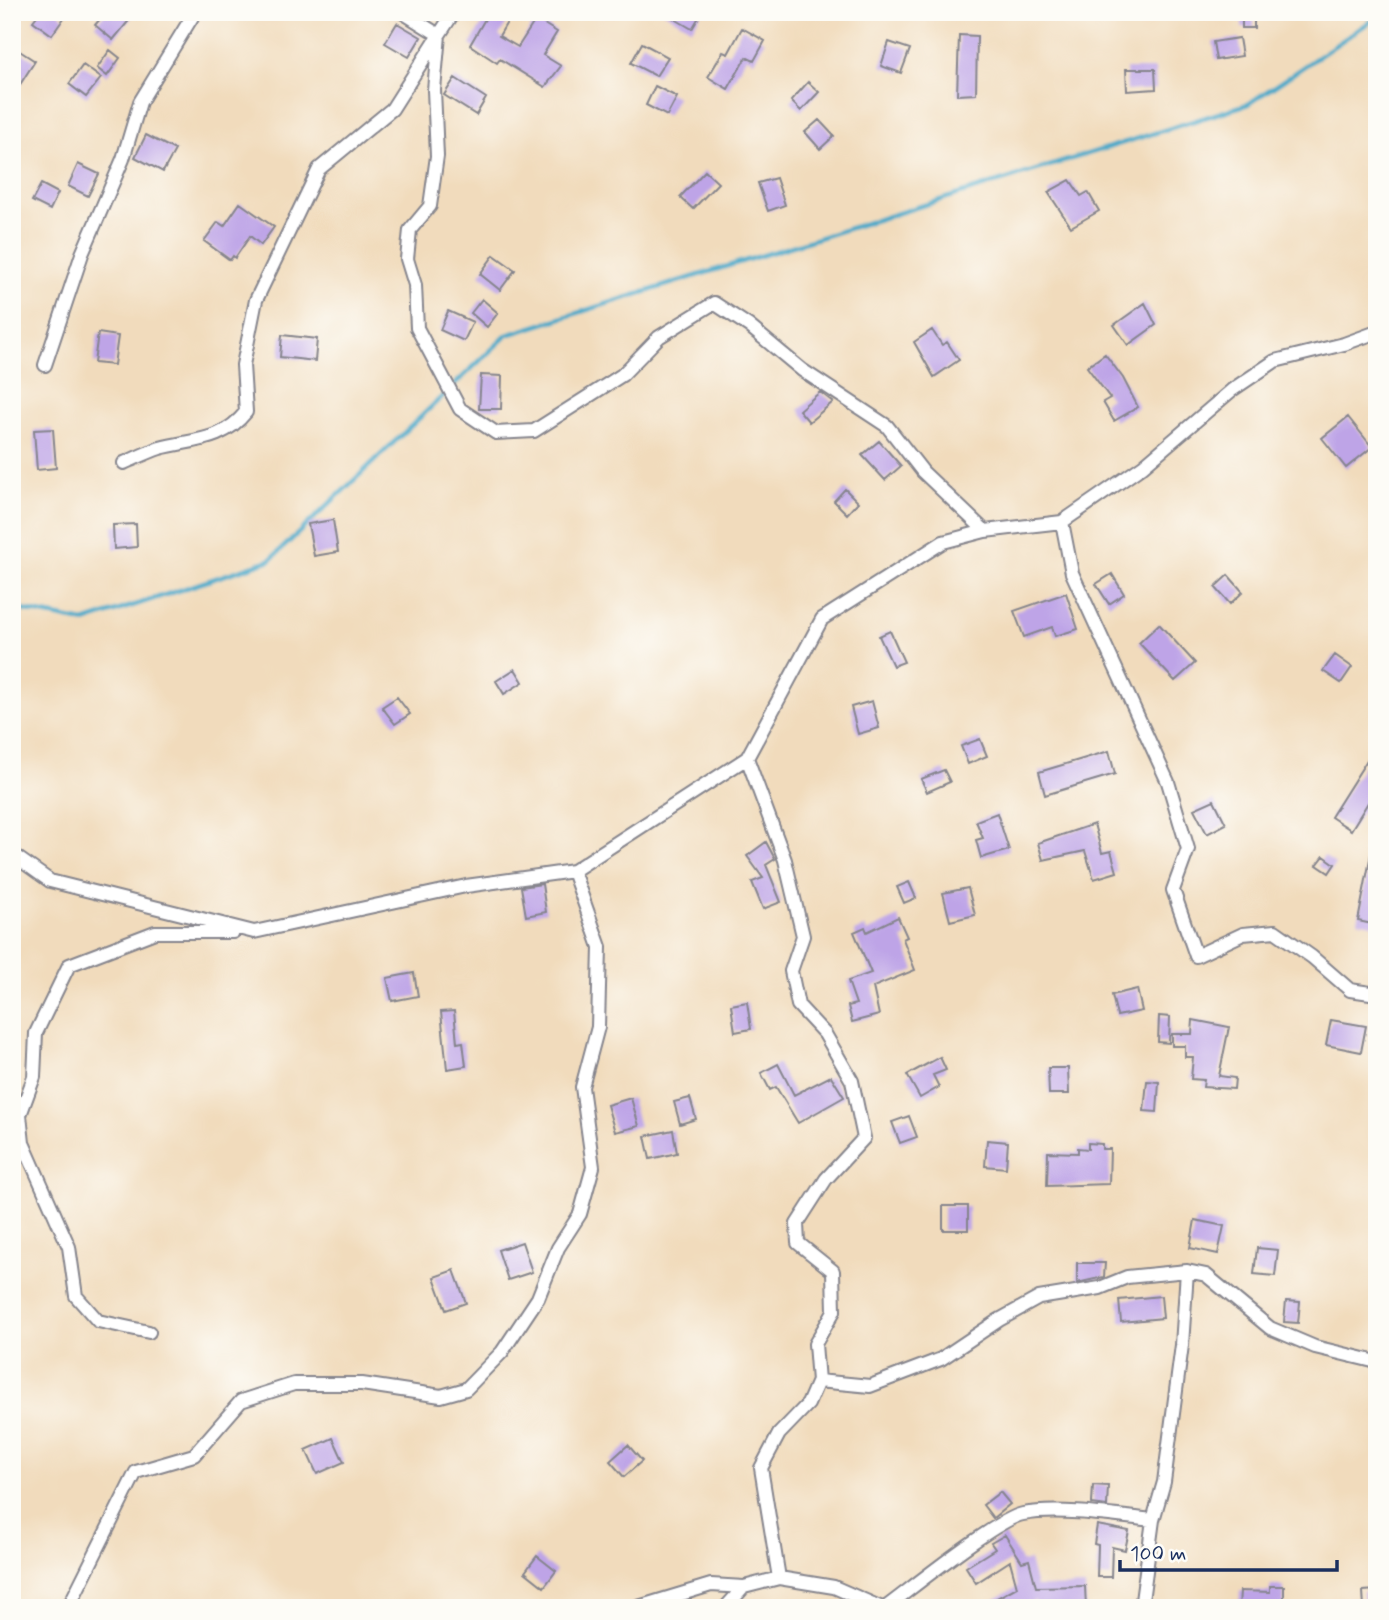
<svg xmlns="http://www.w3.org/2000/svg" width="1389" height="1620" viewBox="0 0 1389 1620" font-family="Mynerve,sans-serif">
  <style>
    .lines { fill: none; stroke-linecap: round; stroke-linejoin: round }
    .stream { stroke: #4aa9c9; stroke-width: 4.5 }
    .building { fill: #bea4e7 }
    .street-casing { stroke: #86858d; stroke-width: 16 }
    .street { stroke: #fff; stroke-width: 12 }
  </style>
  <rect width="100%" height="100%" fill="#fdfcf7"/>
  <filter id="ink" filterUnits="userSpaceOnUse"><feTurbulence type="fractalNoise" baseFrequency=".0143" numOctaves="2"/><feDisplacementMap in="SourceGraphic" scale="14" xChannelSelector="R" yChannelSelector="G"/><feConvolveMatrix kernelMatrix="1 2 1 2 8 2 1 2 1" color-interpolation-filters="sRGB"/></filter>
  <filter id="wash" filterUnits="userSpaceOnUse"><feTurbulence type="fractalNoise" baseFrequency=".00686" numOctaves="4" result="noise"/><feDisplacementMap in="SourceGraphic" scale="28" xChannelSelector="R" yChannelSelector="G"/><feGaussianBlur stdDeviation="1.57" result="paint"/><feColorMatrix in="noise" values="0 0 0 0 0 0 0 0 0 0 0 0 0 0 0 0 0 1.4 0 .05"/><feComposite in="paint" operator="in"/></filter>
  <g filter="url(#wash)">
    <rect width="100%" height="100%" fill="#f1dbbc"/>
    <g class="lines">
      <path class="stream" d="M12 608 84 622 270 560 507 335 1248 104 1377 17"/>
    </g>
    <g id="blocks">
      <path class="building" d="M40 12H57L64 18 52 35 33 21Z
        M106 12H136L113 40 95 25Z
        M489 12H513L499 36 518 47 536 19 557 32 543 55 561 66 545 87 500 59 497 63 470 45Z
        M663 12H702L692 29Z
        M1242 14H1254V28H1242Z
        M397 23 421 37 409 57 385 43Z
        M742 28 765 41 754 61 746 57 728 89 708 77 723 52 728 54Z
        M959 35 977 36 976 94 957 95Z
        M1239 38 1242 56 1216 60 1213 42Z
        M889 42 910 49 901 73 881 66Z
        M642 43 668 57 656 76 631 63Z
        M12 46 35 61 12 97Z
        M110 50 120 58 107 76 97 68Z
        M83 65 101 78 86 97 69 84Z
        M1126 69H1155L1156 89 1127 91Z
        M455 78 486 98 476 115 444 95Z
        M808 82 819 92 801 111 791 101Z
        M655 86 677 97 667 116 646 105Z
        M819 120 834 136 820 149 805 132Z
        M146 135 175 150 163 172 135 157Z
        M78 164 99 174 88 196 68 186Z
        M705 171 718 183 693 209 680 197Z
        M776 178 785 205 768 211 758 183Z
        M1070 180 1081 196 1088 192 1099 211 1071 227 1048 192Z
        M41 184 58 193 50 210 32 201Z
        M240 203 274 227 261 245 250 236 235 258 233 256 230 260 204 241 218 222 224 226Z
        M494 255 515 270 500 290 480 274Z
        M482 299 498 313 487 327 471 313Z
        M1145 303 1156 325 1128 345 1114 325Z
        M448 311 473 322 464 341 440 330Z
        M932 330 942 345 947 342 959 360 934 377 914 342Z
        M98 333 118 336 114 365 94 363Z
        M282 335 317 339 315 361 280 357Z
        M1105 354 1123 378 1138 407 1114 421 1103 402 1110 398 1087 367Z
        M481 375 502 376 501 409H479Z
        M820 392 833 402 809 422 799 410Z
        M1348 417 1372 447 1346 468 1322 438Z
        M53 429 56 468 37 470 34 430Z
        M879 441 901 466 885 480 862 455Z
        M845 489 858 502 847 514 834 501Z
        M333 520 338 552 314 556 308 524Z
        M136 524 137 547 114 549 113 525Z
        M1112 574 1124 594 1109 604 1096 584Z
        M1228 575 1243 592 1230 604 1215 587Z
        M1066 593 1078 629 1055 636 1052 627 1024 637 1014 611Z
        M1159 624 1195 663 1175 681 1139 643Z
        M890 631 904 662 893 666 879 636Z
        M1335 655 1352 667 1341 683 1323 671Z
        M515 669 523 682 504 694 496 681Z
        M397 697 410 714 395 724 382 707Z
        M872 701 879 728 858 734 851 707Z
        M980 739 987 756 968 764 961 746Z
        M1109 751 1115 774 1045 795 1039 772Z
        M1367 760 1377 767V788L1351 830 1331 817Z
        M944 770 950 782 927 792 921 779Z
        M1214 800 1226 824 1207 834 1194 809Z
        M997 813 1009 850 981 858 976 840 983 838 976 821Z
        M1094 824 1102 853 1111 851 1117 872 1094 879 1085 851 1043 860 1038 843Z
        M766 842 775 859 766 865 781 902 763 909 752 882 763 878 747 856Z
        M1371 854 1377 855V925L1358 921Z
        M1324 856 1335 864 1329 873 1317 865Z
        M909 882 916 898 904 903 897 887Z
        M542 884 546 912 526 916 521 887Z
        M968 888 975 915 950 921 943 893Z
        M898 917 907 937 903 939 915 970 873 987 879 1015 852 1022 848 1006 856 1004 848 981 871 973 854 932 865 927 867 932Z
        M414 973 418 996 392 1001 387 978Z
        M1137 989 1142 1011 1117 1016 1112 995Z
        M747 1002 751 1029 735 1032 731 1005Z
        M454 1011 457 1043 463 1042 466 1066 447 1069 441 1012Z
        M1159 1016 1170 1017 1169 1043 1158 1042Z
        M1193 1020 1229 1027 1219 1076 1235 1078 1234 1089 1203 1087 1204 1080 1191 1079 1193 1057H1185V1046H1172V1034H1192Z
        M1331 1020 1366 1026 1361 1052 1326 1045Z
        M940 1057 946 1070 933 1075 939 1087 920 1098 907 1075Z
        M778 1064 794 1095 831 1076 844 1097 798 1123 776 1087 770 1090 761 1073Z
        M1048 1068H1068L1069 1094H1049Z
        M1147 1081 1159 1082 1157 1112 1144 1111Z
        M631 1098 639 1126 615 1132 607 1105Z
        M690 1098 696 1119 680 1124 674 1102Z
        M909 1116 917 1137 900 1143 892 1122Z
        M673 1130 677 1153 650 1159 645 1136Z
        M987 1140 1008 1142 1006 1168 985 1166Z
        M1088 1143 1102 1144V1149H1110L1109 1184 1047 1186 1048 1152 1078 1153V1148L1088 1149Z
        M943 1206H968V1230H943Z
        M1195 1220 1224 1226 1218 1254 1190 1248Z
        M522 1242 532 1272 508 1280 498 1250Z
        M1257 1248 1278 1250 1275 1276 1254 1274Z
        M1077 1263H1105L1104 1277 1077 1283Z
        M454 1270 466 1303 446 1310 434 1277Z
        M1161 1296 1163 1318 1121 1322 1119 1300Z
        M1286 1301 1300 1302 1298 1323 1284 1322Z
        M333 1438 344 1462 317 1474 306 1450Z
        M628 1445 642 1461 624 1477 610 1461Z
        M1093 1485 1108 1486 1107 1506 1092 1504Z
        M1000 1492 1010 1504 993 1518 983 1505Z
        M1097 1525 1129 1531 1125 1550 1112 1547 1111 1577H1097L1098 1545 1094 1544Z
        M1005 1535 1022 1562 1029 1560 1036 1587 1085 1586 1086 1608H1035V1600L1021 1608H979L1017 1587 1010 1561 976 1583 966 1567 995 1549 991 1543Z
        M537 1556 556 1571 544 1587 525 1572Z
        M1270 1586H1284V1608H1239L1240 1591 1270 1592Z
        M1377 1590V1608H1364L1363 1591Z"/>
    </g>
  </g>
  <g filter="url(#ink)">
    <use href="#blocks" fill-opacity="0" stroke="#86858d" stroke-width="2"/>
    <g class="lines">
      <g class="street-casing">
        <path id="street" d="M402 12 439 35 454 12
          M45 365 82 254 123 159 140 102 195 12
          M124 463C136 458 148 452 160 448 194 439 222 442 246 412L243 365 256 300 319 169 392 109 439 35 434 90 437 156 430 206 410 230 407 259 415 285 417 328 460 409 496 433 534 431 622 375 659 337 714 303 749 326 802 370 887 426 923 472 985 531
          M1062 522 1072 573 1168 782 1188 849 1173 890 1196 956 1243 934 1275 931 1312 957 1350 990 1377 994
          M12 854 50 881 254 932 466 886 573 871 747 758 822 619 943 542 985 531 1062 522 1143 466 1232 390 1275 361 1344 344 1377 332
          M20 1115 23 1143 69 1247 76 1296 98 1321 149 1332
          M12 1119 20 1115 34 1077 36 1033 69 965 155 932H233
          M818 1381 870 1386 941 1359 999 1320 1039 1298 1100 1288 1127 1277 1187 1271 1206 1275 1270 1328 1315 1347 1377 1362
          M779 1578 834 1587 882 1608
          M68 1608 136 1472 194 1455 241 1401 294 1384H362L441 1396 466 1389 502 1352 538 1298 558 1248 580 1214 593 1167 582 1087 598 1027 600 947 573 871
          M635 1608 711 1585 744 1587
          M725 1608 744 1587 779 1578 761 1468 779 1434 808 1404 818 1381 815 1344 834 1311 833 1271 798 1243 797 1224 826 1179 864 1138 852 1081 825 1034 798 1005 791 971 803 936 785 860 747 758
          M885 1608C912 1588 997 1519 1023 1514 1058 1507 1117 1516 1153 1520
          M1141 1608 1153 1520 1164 1482 1182 1345 1187 1271"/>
      </g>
      <use href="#street" class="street"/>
    </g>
  </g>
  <rect width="1389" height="1620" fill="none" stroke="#fdfcf7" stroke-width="42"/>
  <path d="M1120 1560v10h217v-10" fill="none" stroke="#1b2f5e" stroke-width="3.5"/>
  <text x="1130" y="1560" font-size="21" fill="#1b2f5e" stroke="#fdfcf7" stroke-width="5" paint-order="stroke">100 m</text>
</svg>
